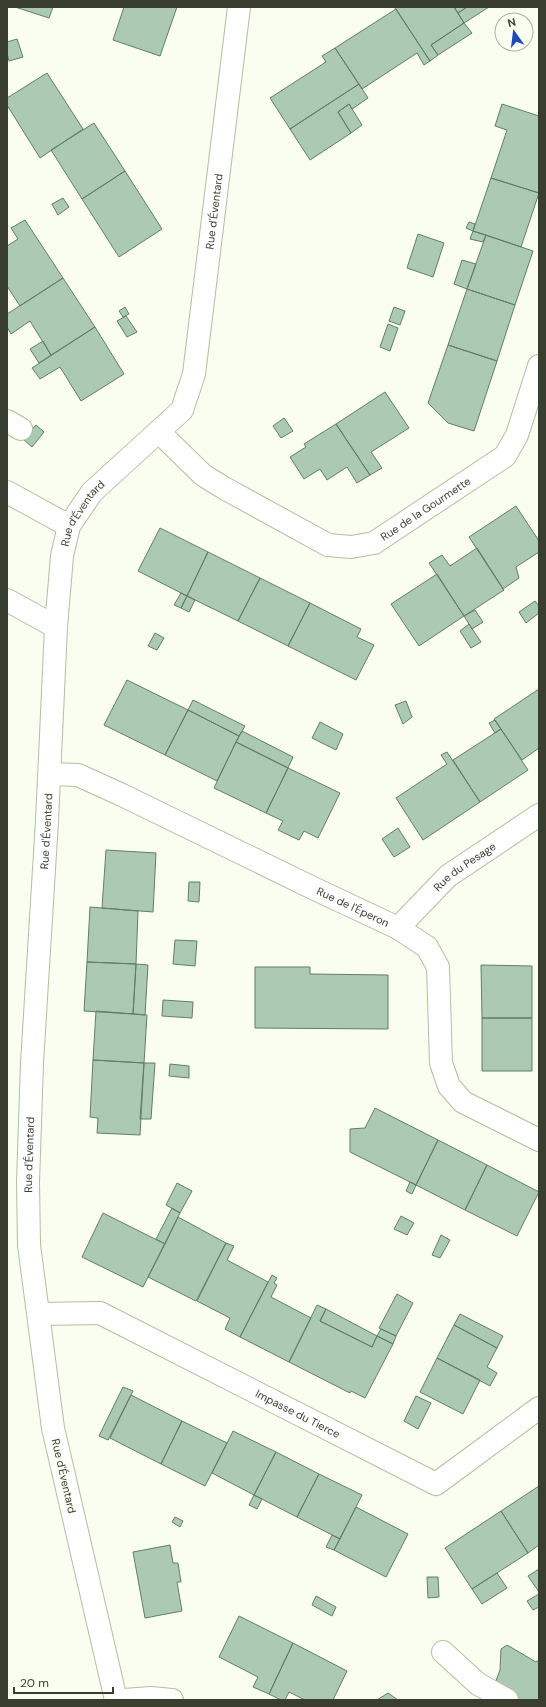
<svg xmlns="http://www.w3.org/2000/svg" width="546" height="1707" viewBox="0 0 546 1707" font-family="'DM Sans',sans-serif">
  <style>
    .building { fill: #accab3; stroke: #617d68 }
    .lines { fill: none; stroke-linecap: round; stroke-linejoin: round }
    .minor-casing { stroke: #b2be9f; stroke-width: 24 }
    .minor { stroke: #fff; stroke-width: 22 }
    .labels { text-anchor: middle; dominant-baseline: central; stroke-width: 3; stroke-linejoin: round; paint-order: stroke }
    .street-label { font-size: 11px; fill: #393e31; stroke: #f9fef1 }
  </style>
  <rect width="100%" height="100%" fill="#f9fef1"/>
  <path class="building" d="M15 7H53L49 18Z
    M124 7H177L160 56 113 40Z
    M396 7H454L464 23 431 45 438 55 430 61 395 8Z
    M454 7H467L458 13Z
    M467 7H489L464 23 458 13Z
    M396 9 430 61 424 65 417 53 362 89 335 48Z
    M464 23 472 33 438 55 431 45Z
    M17 39 23 57 9 61 7 53V42Z
    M335 48 359 84 290 129 270 98 326 62 322 56Z
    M47 73 83 129 40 158 7 105V98Z
    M359 84 368 98 352 109 349 104 338 112 351 133 310 160 290 129Z
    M349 104 362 125 351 133 338 112Z
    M502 104 539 116V193L491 178 507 130 495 126Z
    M94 123 125 171 82 199 51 150Z
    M125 171 162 229 119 257 82 199Z
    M491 178 539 193 521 247 473 231Z
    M63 198 69 207 58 215 52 204Z
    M25 220 63 278 20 306 7 286V246L18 239 11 228Z
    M469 222 475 224 473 231 466 228Z
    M473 231 486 235 483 242 470 239Z
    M418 234 444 243 433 277 407 268Z
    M486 235 533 251 515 305 467 289Z
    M462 260 476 264 467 289 454 284Z
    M63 278 95 327 51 355 30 321 11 334 7 327V314Z
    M467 289 515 305 497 361 448 345Z
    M125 307 129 314 123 317 119 311Z
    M394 307 405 311 400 325 389 321Z
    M126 316 137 332 127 337 117 321Z
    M388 324 398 328 390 351 380 347Z
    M95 327 124 374 81 401 60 367 40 379 32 368Z
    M43 341 51 355 39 363 30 349Z
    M448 345 497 361 474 431 448 423 428 403Z
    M385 392 409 428 371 452 382 468 370 475 336 424Z
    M284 418 293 431 281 438 273 426Z
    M336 424 370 475 357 483 347 467 327 480 320 469 304 479 290 457 306 447 304 444Z
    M36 425 44 432 32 447 23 439Z
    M516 506 539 541V552L516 567 519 578 503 589 469 537Z
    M160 528 208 552 187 596 138 571Z
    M477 548 504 590 464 616 429 563 442 555 450 566Z
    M208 552 260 578 238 621 187 596Z
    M437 574 464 616 419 646 391 604Z
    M260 578 310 603 288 646 238 621Z
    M181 593 187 596 181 608 174 605Z
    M187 596 195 600 189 612 181 608Z
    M535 601 539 606V613L526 623 519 612Z
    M310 603 361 629 357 637 374 645 356 680 288 646Z
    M475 610 483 622 472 629 464 616Z
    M469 624 481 642 471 648 460 631Z
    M155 633 164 638 157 650 148 646Z
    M127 680 188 710 165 755 104 725Z
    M539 689V748L522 760 494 719Z
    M193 700 245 726 239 736 188 710Z
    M406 701 412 717 403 724 395 705Z
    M188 710 239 736 217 781 165 755Z
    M495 720 501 729 495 733 489 723Z
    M320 722 343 734 336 750 312 738Z
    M501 729 528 770 480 802 453 760Z
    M242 731 293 757 288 768 236 742Z
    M236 742 288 768 266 813 214 788Z
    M447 752 480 802 423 840 396 798 447 764 441 755Z
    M288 768 340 793 318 838 304 831 299 840 278 830 283 821 266 813Z
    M398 828 410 847 394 857 382 839Z
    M106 850 156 853 153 912 102 908Z
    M189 882H200L199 902 188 901Z
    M90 907 138 911 136 964 87 962Z
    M175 940 197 941 195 966 173 964Z
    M87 962 136 964 133 1014 84 1011Z
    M136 964 148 965 145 1015 133 1014Z
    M481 965 532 966V1018H482Z
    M255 967H310V974L388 975V1029L255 1028Z
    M163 1000 193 1002 192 1018 162 1016Z
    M96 1011 147 1015 144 1063 93 1060Z
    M482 1018H532V1071H482Z
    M93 1060 144 1063 140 1135 97 1133 98 1118 90 1117Z
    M144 1063H155L151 1119H140Z
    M170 1064 189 1066V1078L169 1076Z
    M375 1108 438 1140 416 1185 350 1152V1129L365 1128Z
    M438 1140 487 1165 465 1210 416 1185Z
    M487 1165 539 1192 517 1236 465 1210Z
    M410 1182 416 1185 412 1194 406 1191Z
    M177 1183 192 1191 180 1213 166 1205Z
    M172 1208 180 1213 165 1244 156 1239Z
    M103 1213 165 1244 143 1287 82 1257Z
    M401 1216 414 1223 407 1235 394 1229Z
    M178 1217 226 1243 196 1301 148 1277Z
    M441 1235 450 1240 440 1258 432 1255Z
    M226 1243 234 1246 227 1260 268 1282 240 1337 225 1329 230 1318 197 1301Z
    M272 1275 277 1278 274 1283 277 1285 271 1297 311 1318 289 1362 240 1337Z
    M397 1294 413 1303 396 1336 379 1328Z
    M317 1305 326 1309 320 1321 372 1347 377 1336 393 1344 365 1398 351 1391 350 1393 289 1362Z
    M326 1309 377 1336 372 1347 320 1321Z
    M460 1314 503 1336 497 1348 454 1325Z
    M454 1325 497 1348 487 1367 497 1373 490 1386 437 1358Z
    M381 1329 396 1336 393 1344 377 1336Z
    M437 1358 480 1380 463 1414 420 1392Z
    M123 1387 133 1391 108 1440 99 1436Z
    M131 1395 182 1421 161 1464 110 1438Z
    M416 1396 431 1403 418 1429 404 1421Z
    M182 1421 227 1443 205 1486 161 1464Z
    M233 1431 276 1452 254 1495 212 1473Z
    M276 1452 319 1474 297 1517 254 1495Z
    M319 1474 362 1495 340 1539 297 1517Z
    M539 1486V1545L528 1553 501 1511Z
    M254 1495 262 1499 257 1509 249 1505Z
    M356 1507 408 1534 386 1577 334 1550Z
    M501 1511 528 1553 472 1589 445 1548Z
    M175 1517 183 1521 180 1527 172 1522Z
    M332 1535 340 1539 334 1550 326 1547Z
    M170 1545 173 1563H178L181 1582H177L182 1611 145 1618 133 1552Z
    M539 1569V1592L528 1576Z
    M497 1573 507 1588 482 1604 472 1589Z
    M427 1577H438L439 1597 428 1598Z
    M539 1594V1607L533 1610 527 1601Z
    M316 1596 336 1607 332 1616 312 1605Z
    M239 1616 293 1643 269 1694 253 1687 258 1677 219 1657Z
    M293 1643 347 1671 333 1700H305L289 1692 285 1700H281L269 1694Z
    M507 1645 536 1662 539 1660V1700H520L494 1686 500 1670 501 1649Z
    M388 1693 398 1700H377Z"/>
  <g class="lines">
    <g class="minor-casing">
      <g id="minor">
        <path d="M7 421 21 429"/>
        <path id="s1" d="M159 432 203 475 224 488 328 545 351 547 374 543 505 456 517 435 539 366"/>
        <path d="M7 492 69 526"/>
        <path d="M7 600 56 627"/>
        <path id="s2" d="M50 774 78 775 122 795 315 889 398 928 427 947 438 967 441 1063 449 1086 463 1102 539 1140"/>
        <path id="s3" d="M398 928 448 876 539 815"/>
        <path id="s4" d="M39 1314 100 1313 436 1484 539 1408"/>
        <path d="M443 1652 478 1684 507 1700"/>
        <path id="s5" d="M116 1700 53 1428 29 1245 28 1182 32 1063 47 821 56 627 62 556 69 526 92 492 182 410 194 374 239 7"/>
        <path d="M124 1700 151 1698 172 1700"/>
      </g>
    </g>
    <use href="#minor" class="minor"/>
  </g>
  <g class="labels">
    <g class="street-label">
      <text stroke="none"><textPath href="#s5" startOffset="1549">Rue d'Éventard</textPath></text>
      <text stroke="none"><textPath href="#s1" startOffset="313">Rue de la Gourmette</textPath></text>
      <text stroke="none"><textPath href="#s5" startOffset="1202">Rue d'Éventard</textPath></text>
      <text stroke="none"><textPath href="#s5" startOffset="878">Rue d'Éventard</textPath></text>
      <text stroke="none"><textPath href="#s3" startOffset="91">Rue du Pesage</textPath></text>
      <text stroke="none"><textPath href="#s2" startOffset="333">Rue de l'Éperon</textPath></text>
      <text stroke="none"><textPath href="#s5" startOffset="554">Rue d'Éventard</textPath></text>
      <text stroke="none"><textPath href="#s4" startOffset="283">Impasse du Tierce</textPath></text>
      <text transform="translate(64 1476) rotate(77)">Rue d'Éventard</text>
    </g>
  </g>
  <rect width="546" height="1707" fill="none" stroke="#393e31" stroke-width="16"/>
  <g transform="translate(514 32) rotate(346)"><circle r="19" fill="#f9fef1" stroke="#acb1a4"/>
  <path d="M0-3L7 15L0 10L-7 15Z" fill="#204ab8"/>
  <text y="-6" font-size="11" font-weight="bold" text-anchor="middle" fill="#393e31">N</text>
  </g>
  <path d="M14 1687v6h99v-6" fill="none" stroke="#393e31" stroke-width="2"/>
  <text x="20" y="1687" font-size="12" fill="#393e31" stroke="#f9fef1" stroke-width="3" paint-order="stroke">20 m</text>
</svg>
